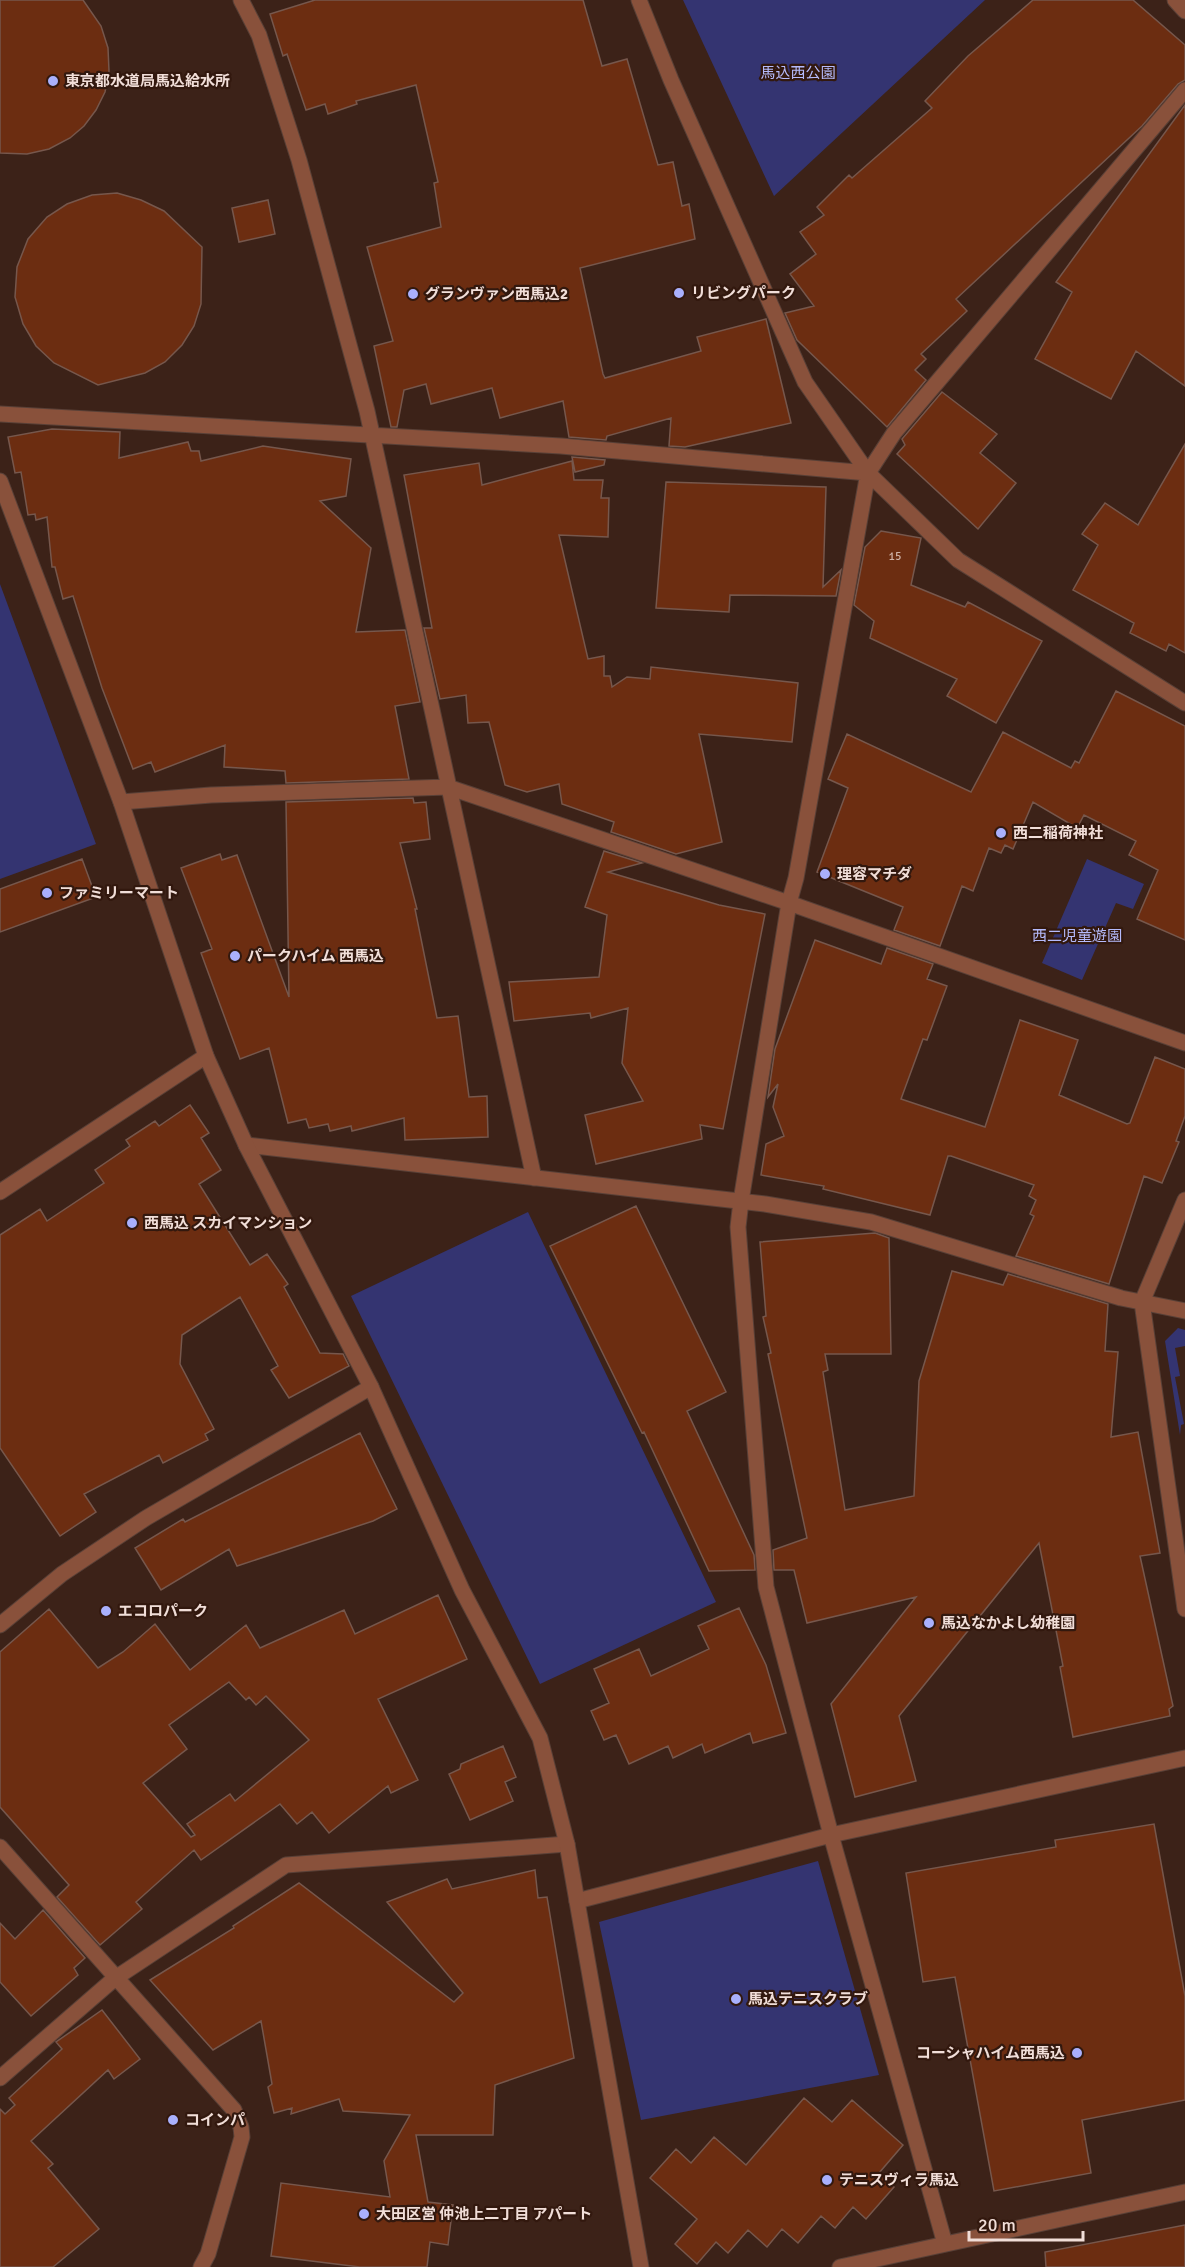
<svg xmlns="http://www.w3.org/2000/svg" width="1185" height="2267" viewBox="0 0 1185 2267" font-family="Signika,'Noto Sans JP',sans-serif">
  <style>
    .green { fill: #343471 }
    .building { fill: #6c2d11; stroke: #76574c; stroke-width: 1.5; fill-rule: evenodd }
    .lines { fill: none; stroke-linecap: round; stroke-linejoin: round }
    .minor-casing { stroke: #594037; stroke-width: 17 }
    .tertiary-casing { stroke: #594037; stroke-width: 17 }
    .minor { stroke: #89513b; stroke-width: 15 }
    .tertiary { stroke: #89513b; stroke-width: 15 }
    .poi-dot { fill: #a9b0fc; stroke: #32180e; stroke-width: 2 }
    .labels { text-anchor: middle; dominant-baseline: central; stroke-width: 4.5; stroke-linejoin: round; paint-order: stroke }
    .number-label { font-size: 12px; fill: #d0b2a6 }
    .park-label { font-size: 15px; fill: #b5bbfc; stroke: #32180e }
    .poi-label { font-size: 15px; font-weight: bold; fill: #f1ded8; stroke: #32180e; text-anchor: start }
  </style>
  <rect width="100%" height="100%" fill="#3c2218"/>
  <path class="green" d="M683 0H985L774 196Z
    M0 584 96 844 0 879Z
    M1087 859 1144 884 1133 909 1116 903 1082 980 1042 963Z
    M528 1212 716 1602 540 1684 351 1296Z
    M1178 1328 1185 1330V1346L1175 1348 1180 1376 1175 1377 1184 1424 1181 1425 1180 1435 1165 1341Z
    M818 1861 879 2075 641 2120 599 1922Z"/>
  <path class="building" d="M0 0H83L101 26 108 48 109 71 105 92 96 110 84 126 70 138 49 149 27 154 0 153Z
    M315 0H583L602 66 627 59 658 165 673 162 682 206 689 204 695 239 580 268 603 374 605 378 701 351 697 337 766 319 791 423 685 447 669 446 671 418 607 436 606 440 569 437 563 401 500 418 492 388 431 404 426 384 404 390 397 427H391L374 346 393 341 367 247 441 227 434 183 438 182 416 85 356 101 357 104 328 114 325 104 306 110 287 54 283 56 270 14Z
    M1033 0H1133L1185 45V80L1178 84 1142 126 956 299 967 311 921 354 926 359 915 370 926 380 887 427 797 340 785 313 814 306 790 274 816 254 800 232 824 215 817 207 849 175 852 178 932 108 925 101 968 56Z
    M1185 105V386L1136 351 1111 399 1035 359 1072 292 1056 282Z
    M117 193 141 200 164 211 202 247 201 304 194 326 182 345 165 362 145 373 98 385 54 363 36 346 23 324 15 297 17 267 28 239 47 217 67 204 92 195Z
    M268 200 275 234 239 242 232 208Z
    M942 392 997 434 980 453 1016 483 978 529 897 454 905 445 902 439Z
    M52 429 120 432 119 458 188 442 191 451H199L201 461 263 446 351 459 346 496 320 501 371 548 356 632 405 630 420 702 395 706 409 779 286 783 285 771 224 767 225 745 155 772 151 762 133 769 102 688 73 596 63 599 55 567H52L47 517 36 520 35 514 28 515 21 472 15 473 8 437Z
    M1185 444V653L1169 644 1166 651 1130 633 1134 623 1073 590 1098 545 1082 534 1105 503 1138 525Z
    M572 457 605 460 604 465 575 472Z
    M572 461 574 480H603L601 498H609L608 537 559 535 588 659 604 656V676H610L612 687 627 677 650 679 651 667 798 683 792 742 699 734 722 842 676 854 611 832 614 822 562 804 559 784 527 792 505 785 489 722 468 723 466 695 440 699 424 628H432L404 475 479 463 482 485Z
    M666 482 826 487 823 587 841 570 836 596 730 595 729 612 656 608Z
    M881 531 921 538 911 585 965 607 968 602 1042 641 996 723 947 696 957 679 870 638 874 621 854 605 865 547Z
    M1116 691 1185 726V940L1137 919 1158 870 1129 855 1136 841 1084 815 1077 828 1033 802 1013 849 1005 845 1001 853 989 848 973 891 962 886 940 946 894 930 903 907 817 872 848 788 828 779 847 734 971 792 1003 732 1071 768 1075 761 1079 763Z
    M413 798 414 803 426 802 430 839 400 843 417 909H415L437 1018 458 1016 469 1097 487 1096 488 1137 405 1140 404 1118 352 1131 351 1126 330 1131 328 1124 309 1128 306 1119 288 1123 269 1048 240 1059 201 953 212 949 181 868 220 854 222 860 237 855 289 997 286 802Z
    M604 851 642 863 608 872 719 905 765 914 723 1129 700 1125 702 1139 596 1164 585 1115 643 1101 622 1063 628 1008 591 1018 590 1013 514 1021 509 982 599 977 607 915 585 907Z
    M82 859 96 897 0 932V889Z
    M815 940 881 964 887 948 933 964 927 979 947 986 927 1040 923 1039 901 1099 985 1127 1020 1020 1078 1040 1059 1095 1127 1124 1130 1123 1155 1057 1185 1069V1116L1176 1141 1179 1142 1162 1183 1144 1176 1109 1284 1016 1256 1034 1216 1030 1214 1036 1200 1029 1196 1034 1185 951 1156H948L930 1215 823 1189 824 1186 761 1175 766 1144 784 1136 773 1107 778 1084 768 1097 775 1049Z
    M190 1105 209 1133 201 1138 221 1170 199 1184 250 1265 267 1254 288 1284 284 1287 320 1353 343 1354 349 1366 289 1398 271 1370 278 1366 240 1297 182 1335 180 1364 214 1429 205 1434 208 1440 163 1463 159 1455 84 1494 96 1512 60 1536 0 1448V1235L40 1209 47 1221 104 1183 95 1170 130 1146 126 1140 155 1121 159 1126Z
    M636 1206 726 1392 687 1411 754 1555 755 1570 709 1571 644 1432 642 1433 550 1246Z
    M875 1233 889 1238 891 1354H825L828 1370 823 1372 845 1510 914 1496 919 1381 952 1271 1003 1285 1008 1274 1108 1304 1105 1351 1118 1352 1111 1437 1138 1432 1160 1553 1140 1556 1173 1706 1169 1709 1170 1716 1073 1737 1060 1667 1063 1666 1039 1543 899 1716 916 1781 855 1797 831 1704 916 1597 807 1623 794 1570H774L773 1550 807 1538 768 1354 771 1353 763 1317 766 1316 760 1242Z
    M360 1433 397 1509 373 1521 237 1566 229 1549 161 1590 135 1548 183 1519 185 1522Z
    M438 1595 467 1659 378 1699 418 1780 391 1793 388 1786 329 1833 312 1812 297 1824 280 1804 201 1860 194 1850 136 1902 142 1909 100 1945 57 1897 69 1885 0 1807V1652L49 1609 98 1668 123 1652 155 1624 190 1670 246 1625 260 1648 344 1610 355 1634ZM229 1682 246 1700 249 1697 256 1705 266 1696 309 1740 235 1801 230 1794 187 1824 195 1835 191 1837 143 1783 187 1749 169 1725Z
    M739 1608 766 1665 786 1733 753 1743 750 1733 705 1753 702 1744 673 1758 668 1746 629 1764 616 1735 604 1740 591 1711 609 1703 594 1669 639 1649 651 1676 709 1649 698 1626Z
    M503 1746 516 1777 505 1782 513 1801 470 1820 449 1774 460 1769 461 1764Z
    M1154 1824 1185 1996V2100L1082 2120 1091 2173 994 2191 955 1977 923 1982 906 1873 1056 1847 1055 1840Z
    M535 1870 538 1898 547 1897 574 2058 495 2085 493 2135H416L428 2202 453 2205 448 2245 430 2242 427 2267H360L271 2256 281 2183 390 2197 384 2161 410 2115 343 2111 339 2099 291 2114 292 2108 274 2113 268 2087 272 2084 261 2021 213 2050 150 1980 234 1928 233 1926 299 1883 454 2002 463 1993 387 1902 447 1879 452 1889Z
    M43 1910 85 1958 74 1968 78 1975 31 2016 0 1982V1923L15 1939Z
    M102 2010 140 2059 114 2079 108 2070 31 2141 53 2164 48 2168 99 2229 53 2267H0V2109L5 2114 15 2105 9 2098 62 2049 56 2042Z
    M804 2098 832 2122 852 2100 903 2145 879 2173 894 2187 866 2219 853 2207 835 2228 821 2216 798 2243 782 2229 767 2247 748 2230 728 2253 716 2242 697 2264 675 2244 697 2219 650 2178 676 2149 691 2163 714 2137 746 2165Z
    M1185 2225V2267H1046L1045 2252Z"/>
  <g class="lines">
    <g class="minor-casing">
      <path id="minor" d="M241 0 259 35 299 160 367 411 534 1178
        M639 0 671 80 805 382 868 473 958 560 1185 703
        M1175 0 1185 11
        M0 414 561 446 868 473
        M121 802 211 795 448 787 789 903 1185 1043
        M246 1145 765 1204 871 1222 1121 1298 1185 1311
        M0 1192 206 1056
        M1185 1200 1142 1302 1185 1609
        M0 1625 62 1574 146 1518 371 1387
        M0 1847 234 2110 241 2127 242 2137 208 2254 201 2267
        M577 1901 831 1835 1185 1758
        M0 2078 114 1979 286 1865 567 1844
        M945 2244 831 1835 766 1587 738 1227 741 1201 789 903 796 878 868 473 894 433 1185 90
        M840 2267 1185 2192"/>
    </g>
    <g class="tertiary-casing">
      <path id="tertiary" d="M0 481 121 802 206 1056 246 1145 371 1387 462 1590 540 1738 567 1844 641 2267"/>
    </g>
    <use href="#minor" class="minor"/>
    <use href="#tertiary" class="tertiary"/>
  </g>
  <g class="poi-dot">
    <circle cx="53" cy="81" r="6"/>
    <circle cx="679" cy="293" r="6"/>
    <circle cx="413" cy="294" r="6"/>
    <circle cx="1001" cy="833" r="6"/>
    <circle cx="825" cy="874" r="6"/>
    <circle cx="47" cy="893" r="6"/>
    <circle cx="235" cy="956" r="6"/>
    <circle cx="132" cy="1223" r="6"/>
    <circle cx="106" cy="1611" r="6"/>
    <circle cx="929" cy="1623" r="6"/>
    <circle cx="736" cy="1999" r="6"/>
    <circle cx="1077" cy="2053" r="6"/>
    <circle cx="173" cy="2120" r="6"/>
    <circle cx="827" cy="2180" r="6"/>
    <circle cx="364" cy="2214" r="6"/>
  </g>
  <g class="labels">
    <g class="number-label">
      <text x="895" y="556">15</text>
    </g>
    <g class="park-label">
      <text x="798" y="73">馬込西公園</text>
      <text x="1077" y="936">西二児童遊園</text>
    </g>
    <g class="poi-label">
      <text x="65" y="81">東京都水道局馬込給水所</text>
      <text x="691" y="293">リビングパーク</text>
      <text x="425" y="294">グランヴァン西馬込2</text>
      <text x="1013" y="833">西二稲荷神社</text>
      <text x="837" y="874">理容マチダ</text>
      <text x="59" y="893">ファミリーマート</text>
      <text x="247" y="956">パークハイム 西馬込</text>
      <text x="144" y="1223">西馬込 スカイマンション</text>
      <text x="118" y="1611">エコロパーク</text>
      <text x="941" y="1623">馬込なかよし幼稚園</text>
      <text x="748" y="1999">馬込テニスクラブ</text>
      <text x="1065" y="2053" text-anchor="end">コーシャハイム西馬込</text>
      <text x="185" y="2120">コインパ</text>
      <text x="839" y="2180">テニスヴィラ馬込</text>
      <text x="376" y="2214">大田区営 仲池上二丁目 アパート</text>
    </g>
  </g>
  <path d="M969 2231v9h114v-9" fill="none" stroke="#f1ded8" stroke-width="3"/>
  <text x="978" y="2231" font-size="18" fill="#f1ded8" stroke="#32180e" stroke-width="4.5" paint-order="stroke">20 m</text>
</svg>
